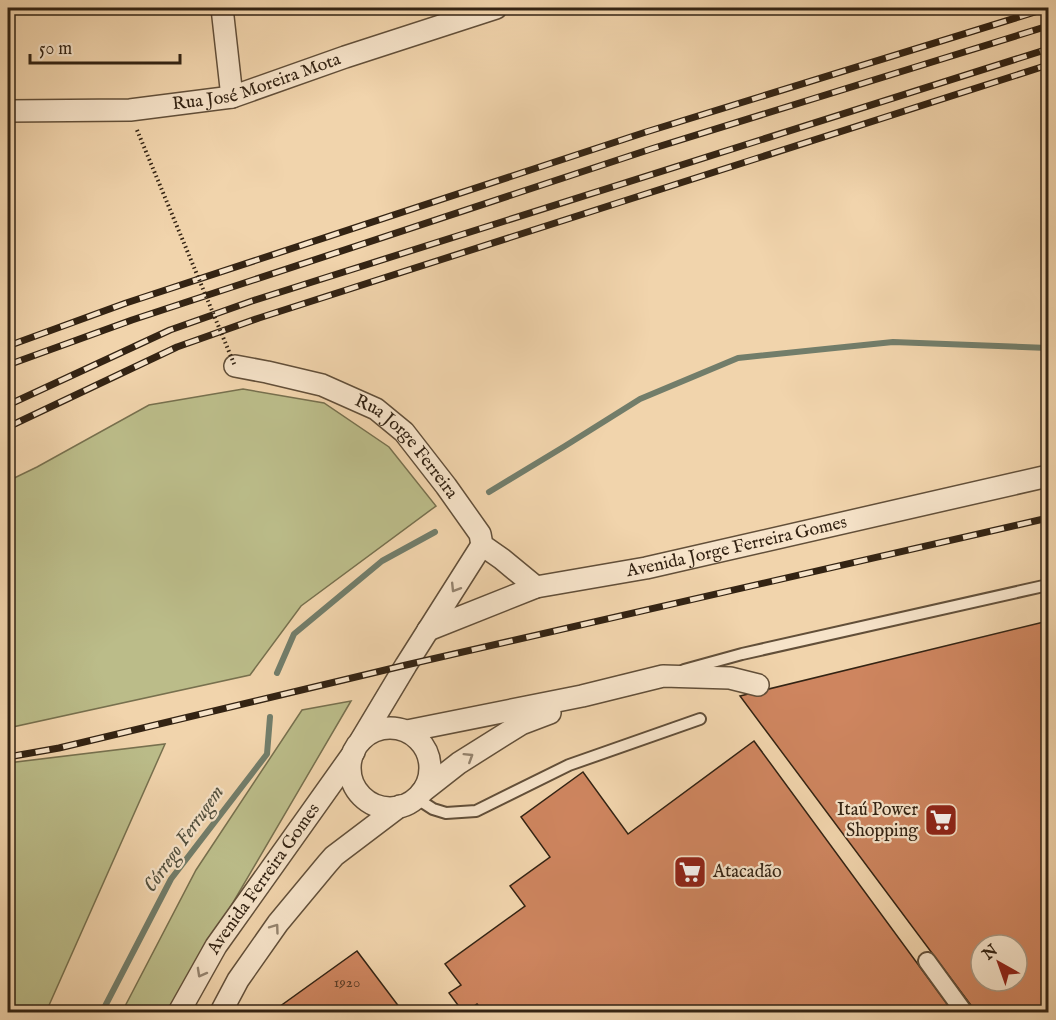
<svg xmlns="http://www.w3.org/2000/svg" width="1056" height="1020" viewBox="0 0 1056 1020" font-family="'IM FELL English',serif">
  <style>
    .green { fill: #bbbc89; stroke: #77704e; stroke-width: 1.5 }
    .lines { fill: none; stroke-linecap: round; stroke-linejoin: round }
    .stream { stroke: #727d6a; stroke-width: 6 }
    .building { fill: #ce855f; stroke: #332313; stroke-width: 1.5; fill-rule: evenodd }
    .service-casing { stroke: #624f39; stroke-width: 14 }
    .pedestrian-casing { stroke: #624f39; stroke-width: 20 }
    .minor-casing { stroke: #624f39; stroke-width: 24 }
    .service { stroke: #f6e3c9; stroke-width: 10 }
    .pedestrian { stroke: #f6e3c9; stroke-width: 16 }
    .minor { stroke: #f6e3c9; stroke-width: 21 }
    .rail-casing { stroke: #332313; stroke-width: 7 }
    .rail { stroke: #f6e3c9; stroke-width: 4.5; stroke-dasharray: 14; stroke-linecap: butt }
    .path-bridge { stroke: #332313; stroke-width: 4; stroke-dasharray: 1.5 3; stroke-linecap: butt }
    .oneway { stroke: #94836e }
    .labels { text-anchor: middle; dominant-baseline: central; stroke-width: 4.5; stroke-linejoin: round; paint-order: stroke }
    .number-label { font-size: 15px; fill: #5a3c26 }
    .street-label { font-size: 18px; fill: #332313; stroke: #f6e3c9 }
    .poi-label { font-size: 18px; fill: #332313; stroke: #f6e3c9; text-anchor: end }
    .water-label { font-size: 20px; font-style: italic; fill: #52503e; stroke: #f6e3c9 }
  </style>
  <rect width="100%" height="100%" fill="#f1d4ac"/>
  <filter id="stains"><feTurbulence type="fractalNoise" baseFrequency=".00333" numOctaves="4"/><feColorMatrix values="0 0 0 0 .2 0 0 0 0 .09 0 0 0 0 .02 0 0 0 .5 -.17"/></filter>
  <radialGradient id="worn" r=".72"><stop offset=".6" stop-color="#630" stop-opacity="0"/><stop offset="1" stop-color="#630" stop-opacity=".3"/></radialGradient>
  <path class="green" d="M243 389 324 403 389 447 436 506 301 606 250 675 8 728V481L37 467 149 405Z
    M351 701 169 1012H122L196 870 302 710Z
    M165 744 46 1012H8V763Z"/>
  <g class="lines">
    <path class="stream" d="M489 492 565 446 640 399 738 358 893 342 1048 348
      M277 673 294 634 382 561 435 532
      M102 1012 171 879 267 754 270 717"/>
  </g>
  <path class="building" d="M1048 621V1010H1037L1034 1012H996V1007L973 1008 740 696ZM981 945H1017V981H981Z
    M754 741 953 1012H484L477 1004 465 1012H463L449 993 461 985 445 964 525 906 510 886 550 857 521 817 583 772 628 834Z
    M357 951 403 1012H272Z"/>
  <g class="lines">
    <g class="service-casing">
      <path id="service" d="M684 670 742 654 1048 585
        M416 798 433 809 446 813 476 811 569 765 700 719"/>
    </g>
    <g class="pedestrian-casing">
      <path id="pedestrian" d="M927 961 964 1012"/>
    </g>
    <g class="minor-casing">
      <g id="minor">
        <path d="M222 8 232 97"/>
        <path id="s1" d="M8 111 130 110 232 97 345 57 496 8"/>
        <path id="s2" d="M235 366 267 372 322 385 376 409 404 432 446 486 480 534 482 545 502 559 536 587"/>
        <path id="s3" d="M428 630 536 587 646 568 1048 476"/>
        <circle cx="390" cy="768" r="40"/>
        <path d="M407 731 582 696 663 676 730 678 758 685"/>
        <path d="M361 740 406 665 482 545"/>
        <path d="M422 792 459 763 521 724 550 713"/>
        <path id="s4" d="M179 1012 216 946 354 752"/>
        <path d="M221 1012 238 980 278 923 327 864 334 856 400 806"/>
      </g>
    </g>
    <use href="#service" class="service"/>
    <use href="#pedestrian" class="pedestrian"/>
    <use href="#minor" class="minor"/>
    <g class="rail-casing">
      <path id="rail" d="M8 346 126 303 646 132 1048 8
        M8 365 132 320 651 149 1048 26
        M8 405 170 330 252 301 1048 49
        M8 427 177 347 259 318 1048 65
        M8 757 59 748 406 665 1048 518"/>
    </g>
    <use href="#rail" class="rail"/>
    <path class="path-bridge" d="M137 130 235 366"/>
  </g>
  <defs><path id="oneway-chevron" d="M-2-3.5L2.5 0L-2 3.5" fill="none" stroke-width="1.6" stroke-linecap="round" stroke-linejoin="round" transform="scale(1.5)"/></defs>
  <g class="oneway">
    <use href="#oneway-chevron" transform="translate(455 588) rotate(122)"/>
    <use href="#oneway-chevron" transform="translate(469 757) rotate(-32)"/>
    <use href="#oneway-chevron" transform="translate(275 928) rotate(-54)"/>
    <use href="#oneway-chevron" transform="translate(201 973) rotate(119)"/>
  </g>
  <defs>
    <g id="supermarket-square" transform="scale(1.725)"><rect x="-9" y="-9" width="18" height="18" rx="4" fill="#8f2418" stroke="#f6e3c9"/><path d="M-6-5.5h2.5l.6 2H6L4.5 2H-2.5L-4.4-4H-6ZM-1.5 3.2a1.3 1.3 0 1 0 .1 0ZM3 3.2a1.3 1.3 0 1 0 .1 0Z" fill="#fff"/></g>
  </defs>
  <g fill-rule="evenodd">
    <use href="#supermarket-square" x="941" y="820"/>
    <use href="#supermarket-square" x="690" y="872"/>
  </g>
  <g class="labels">
    <g class="number-label">
      <text x="347" y="982">1920</text>
    </g>
    <g class="street-label">
      <text stroke="none"><textPath href="#s1" startOffset="252">Rua José Moreira Mota</textPath></text>
      <text stroke="none"><textPath href="#s2" startOffset="196">Rua Jorge Ferreira</textPath></text>
      <text stroke="none"><textPath href="#s3" startOffset="321">Avenida Jorge Ferreira Gomes</textPath></text>
      <text stroke="none"><textPath href="#s4" startOffset="158">Avenida Ferreira Gomes</textPath></text>
    </g>
    <g class="poi-label">
      <text x="918" y="810">Itaú Power<tspan x="918" dy="21">Shopping</tspan></text>
      <text x="713" y="872" text-anchor="start">Atacadão</text>
    </g>
    <g class="water-label">
      <text transform="translate(184 839) rotate(-55)">Córrego Ferrugem</text>
    </g>
  </g>
  <rect width="1056" height="1020" fill="none" stroke="#f1d4ac" stroke-width="30"/>
  <rect x="9" y="9" width="1038" height="1002" fill="none" stroke="#332313" stroke-width="3"/>
  <rect x="15" y="15" width="1026" height="990" fill="none" stroke="#332313" stroke-width="1.5"/>
  <g transform="translate(999 963) rotate(320)"><circle r="28" fill="#f6e3c9" stroke="#a89680" stroke-width="1.5"/>
  <path d="M0-4.5L10 22L0 15L-10 22Z" fill="#8f2418"/>
  <text y="-9" font-size="16" font-weight="bold" text-anchor="middle" fill="#332313">N</text>
  </g>
  <path d="M30 54v9h150v-9" fill="none" stroke="#332313" stroke-width="3"/>
  <text x="39" y="54" font-size="18" fill="#332313" stroke="#f6e3c9" stroke-width="4.5" paint-order="stroke">50 m</text>
  <rect width="100%" height="100%" filter="url(#stains)"/>
  <rect width="100%" height="100%" fill="url(#worn)"/>
</svg>
